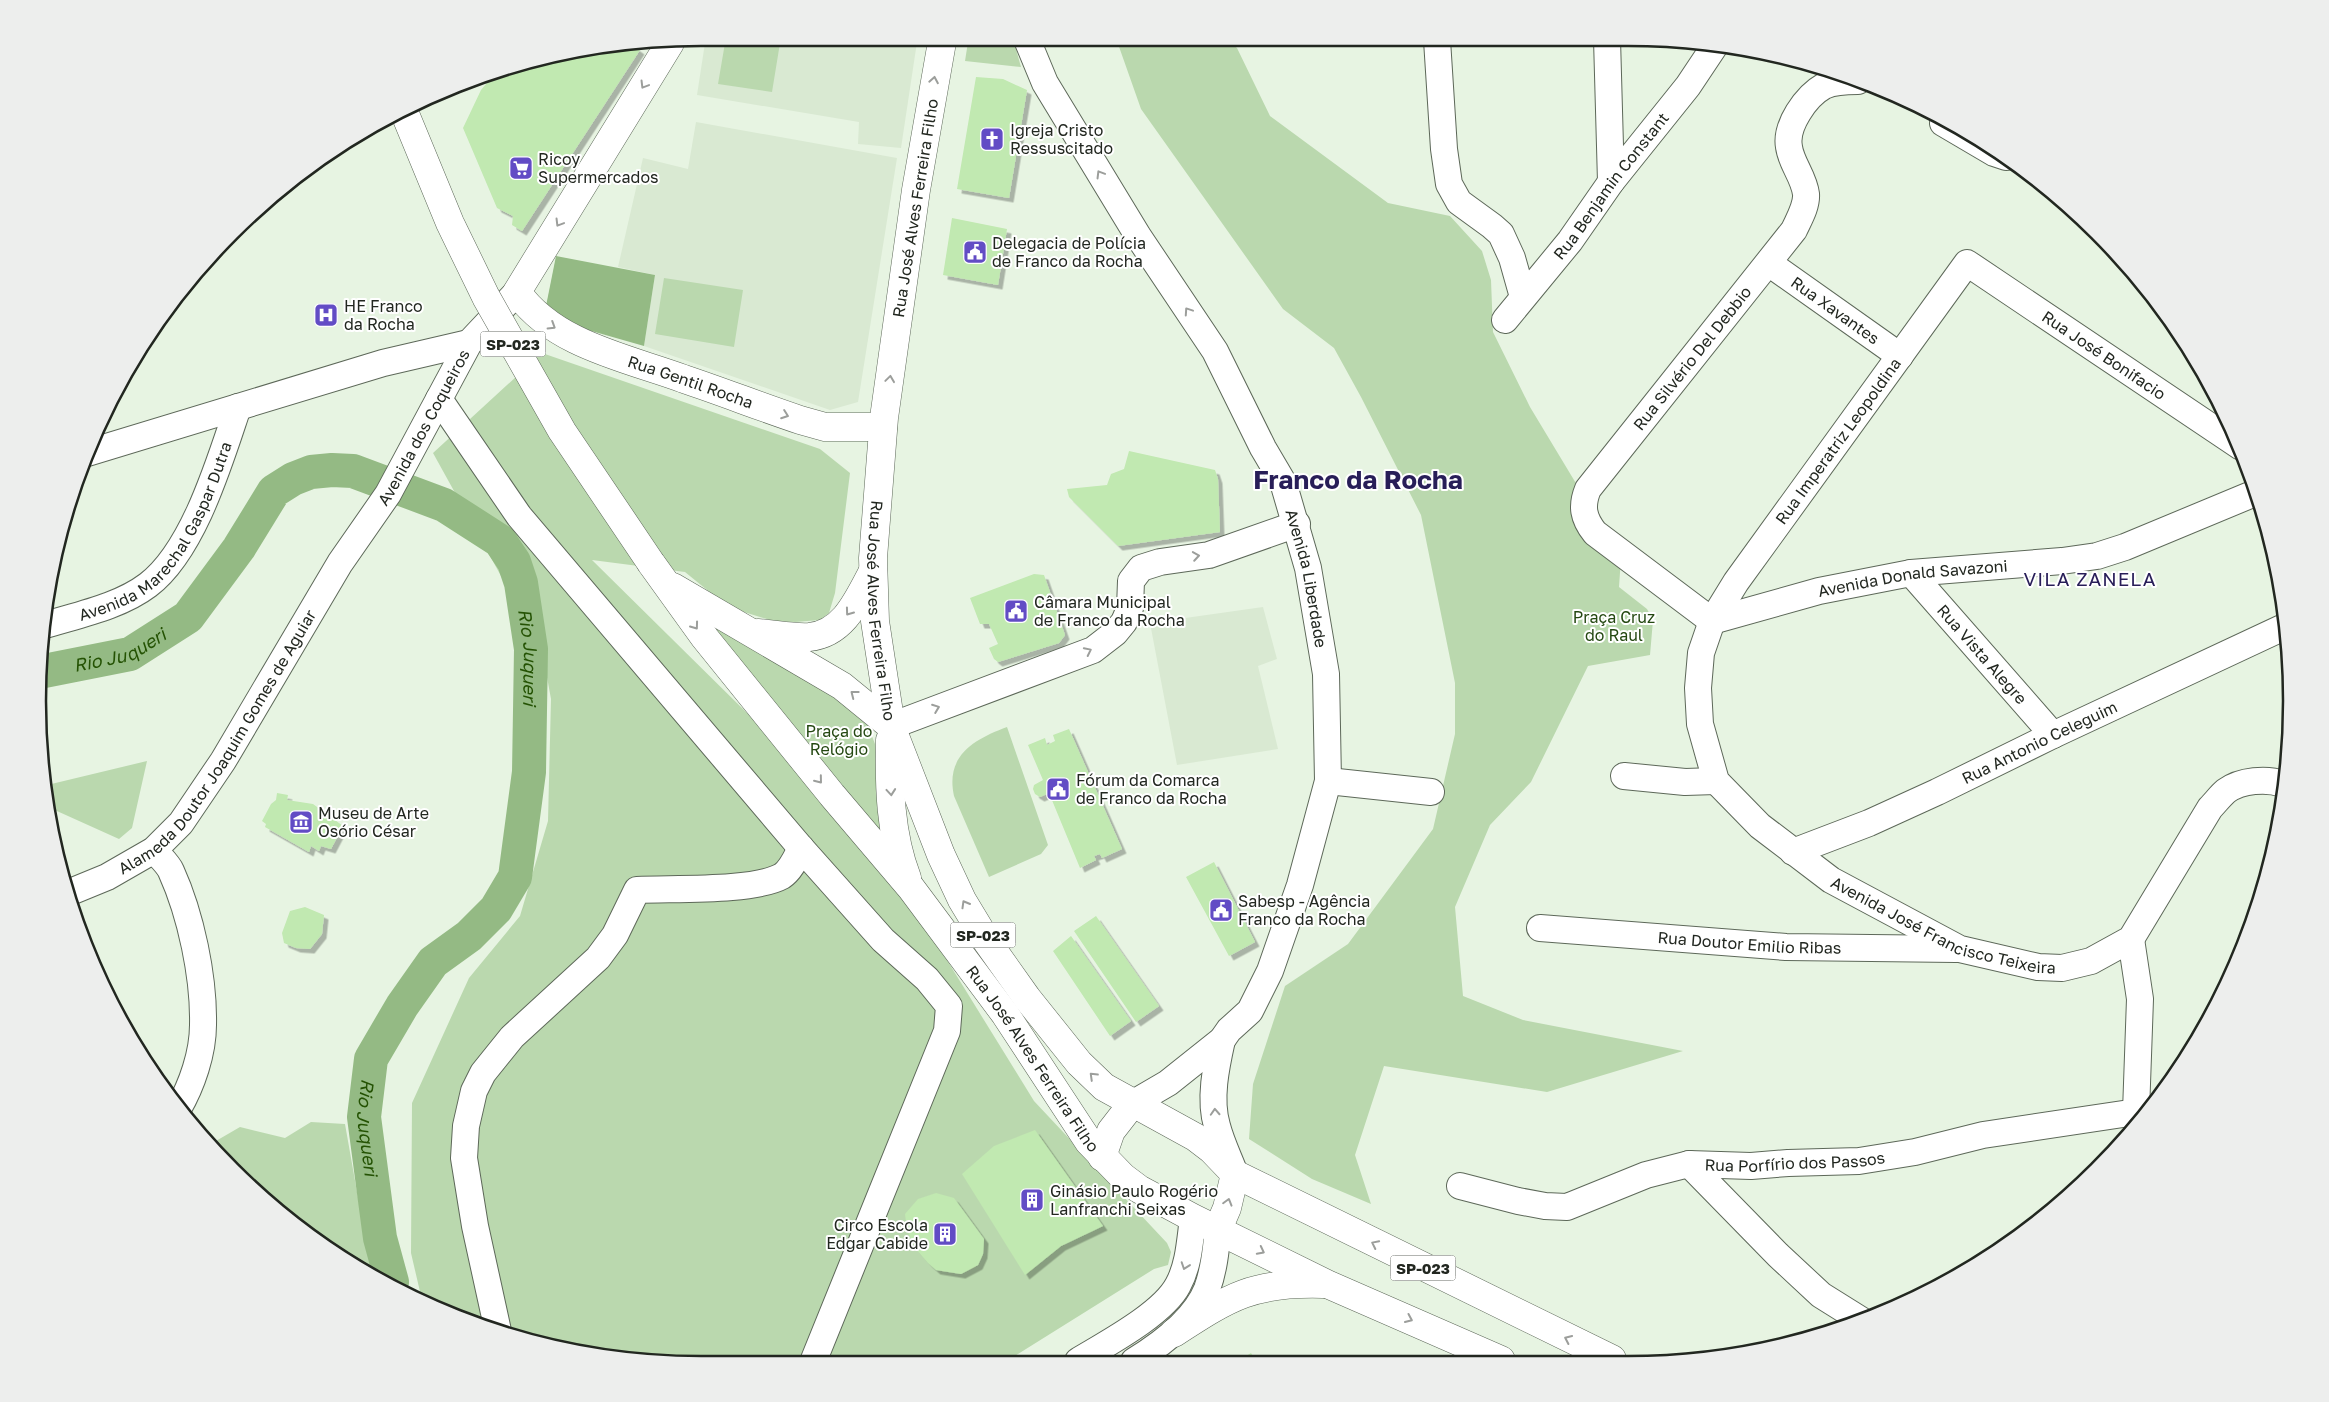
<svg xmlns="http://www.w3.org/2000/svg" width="2329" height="1402" viewBox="0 0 2329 1402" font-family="'Golos Text',sans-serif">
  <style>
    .built { fill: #d9e9d2 }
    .green { fill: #bad8ae }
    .water { fill: #94ba84 }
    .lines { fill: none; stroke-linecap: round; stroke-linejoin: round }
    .river { stroke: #94ba84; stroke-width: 34 }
    .building { fill: #c1e9b1; filter: url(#shadow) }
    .minor-casing { stroke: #5d6859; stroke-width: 28 }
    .major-casing { stroke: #5d6859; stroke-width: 29 }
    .minor { stroke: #fff; stroke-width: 26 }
    .major { stroke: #fff; stroke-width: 28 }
    .major-bridge-casing { stroke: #5d6859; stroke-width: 29; stroke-linecap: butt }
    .major-bridge { stroke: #fff; stroke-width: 28 }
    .oneway { stroke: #9c9e9b }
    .labels { text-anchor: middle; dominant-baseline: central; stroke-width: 4; stroke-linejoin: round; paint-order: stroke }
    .shield { fill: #fff; stroke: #646863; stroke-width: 1 }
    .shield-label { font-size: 15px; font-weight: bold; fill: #222720 }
    .poi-label { font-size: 16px; fill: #222720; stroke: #fff; text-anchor: start }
    .street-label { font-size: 16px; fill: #222720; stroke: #fff }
    .park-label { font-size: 16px; fill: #244811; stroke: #fff }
    .water-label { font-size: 18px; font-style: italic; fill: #245203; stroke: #fff }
    .quarter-label { font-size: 19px; letter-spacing: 1px; fill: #281e58; stroke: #fff }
    .town-label { font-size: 26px; font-weight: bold; fill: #281e58; stroke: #fff }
    .rim { fill: none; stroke: #222720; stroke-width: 2.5 }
  </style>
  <defs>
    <filter id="shadow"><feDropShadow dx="4.5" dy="4.5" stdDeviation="0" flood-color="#0004"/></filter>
  </defs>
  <rect width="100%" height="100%" fill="#e7f4e2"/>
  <path class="built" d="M917 42 901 148 858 144 859 122 697 95 705 43Z
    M696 122 897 158 858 402 830 410 644 346 655 275 618 267 643 158 688 169Z
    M1263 607 1277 659 1258 666 1278 749 1177 765 1150 623Z"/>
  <path class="green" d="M1117 41H1230L1237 48 1270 116 1388 203 1450 216 1482 251 1491 280 1493 332 1530 407 1621 558 1619 587 1647 609 1653 620 1650 655 1588 666 1531 782 1490 825 1455 907 1463 996 1523 1020 1683 1051 1547 1092 1384 1066 1355 1155 1371 1204 1312 1179 1249 1139 1253 1084 1285 986 1348 944 1433 829 1455 734V683L1421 515 1361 397 1334 348 1283 309 1141 109Z
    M968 42H1014L1021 67 965 61Z
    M725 43H780L772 92 718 84Z
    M664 278 743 290 734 347 655 334Z
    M542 353 820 449 850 473 835 593 829 613 820 620 795 622 773 621 728 607 685 572 592 560 817 782 900 884 1034 1101 1167 1243 1171 1252 1168 1265 1154 1269 1005 1362 657 1363 487 1329 421 1296 411 1253 412 1103 469 978 520 916 548 821 551 699 542 650 433 453Z
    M712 625 822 686 866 721 875 744 879 778 883 837Z
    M1007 727 1048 845 1041 854 989 877 954 796C945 755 975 739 1007 727Z
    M147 761 132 828 119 839 48 807 43 786Z
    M311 1122 345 1124 360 1209 381 1277 332 1253 232 1170 209 1145 240 1127 285 1138Z"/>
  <path class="water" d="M556 256 655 275 644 346 588 330 545 311Z"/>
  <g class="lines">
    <path class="river" id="s1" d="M39 672 130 654 188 617 239 548 274 491 293 479 311 472 332 470 353 471 444 505 500 541 514 562 521 583 531 649 529 772 515 877 496 909 469 936 433 962 402 1006 371 1059 364 1117 380 1238 392 1282"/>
  </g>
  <path class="building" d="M614 43H630L640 50 522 231 512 225 513 216 497 208 463 128 481 90 497 71Z
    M976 77 1003 79 1027 90 1009 198 957 189Z
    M952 218 1007 229 998 285 943 275Z
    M1129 451 1215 470 1218 479 1220 532 1118 546 1069 497 1067 489 1107 485 1111 474 1124 469Z
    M1034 574 1044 575 1065 635 1059 643 998 662 994 659 989 648 998 644 989 624H980L970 598Z
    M1069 729 1122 849 1102 858 1100 854 1094 856 1096 860 1080 868 1049 793 1040 797 1035 794 1033 789 1034 785 1043 780 1028 745 1045 738 1047 745 1055 741 1053 735Z
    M277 793 288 795 287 800 313 804 343 826 331 849 321 846 319 851 311 846 309 852 265 827 266 824 262 821 271 804 276 800Z
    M1214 862 1255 942 1229 956 1186 877Z
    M305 907 324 915 322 934 310 949 296 948 284 943 282 933 290 911Z
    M1096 916 1159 1006 1136 1022 1074 931Z
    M1071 936 1131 1021 1110 1036 1053 951Z
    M1035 1130 1103 1226 1061 1246 1025 1275 962 1174 994 1146Z
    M936 1193 954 1198 984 1239 983 1254 978 1265 961 1274 936 1270 928 1263 915 1248 907 1230 905 1214 918 1199Z
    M1251 1353 1256 1361H1238Z"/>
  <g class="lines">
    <g class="minor-casing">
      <g id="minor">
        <path d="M1607 39 1611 182"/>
        <path d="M1437 40 1444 149 1449 184 1459 202 1492 226 1501 234 1512 258 1523 297"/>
        <path id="s2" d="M1028 42 1045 83 1138 236 1215 351 1263 448 1283 482 1308 568 1326 674 1328 781 1300 885 1270 971 1250 1011 1229 1030 1222 1040 1168 1083 1132 1104"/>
        <path d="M1943 123 1994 153 2006 157"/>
        <path id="s3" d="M1770 264 1900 356"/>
        <path id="s4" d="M1505 320 1570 241 1611 182 1688 86 1714 47"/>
        <path d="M439 399 519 516 801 848 883 940 927 979 949 1006 947 1031 813 1362"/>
        <path id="s5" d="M2241 447 1967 263 1736 582 1712 621 1701 653 1698 688 1700 724 1716 781 1760 826 1831 880 1960 949 2038 967 2062 968 2091 961 2131 939 2210 808C2215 803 2221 795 2226 791 2241 780 2267 778 2283 784"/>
        <path d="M87 453 383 363 469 343"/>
        <path id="s6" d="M1911 573 2053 735"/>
        <path id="s7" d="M1712 621 1595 533C1583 518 1581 506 1588 489L1794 230C1799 219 1807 206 1806 194 1804 177 1791 163 1789 147 1785 126 1806 96 1824 86 1834 81 1847 81 1858 81"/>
        <path id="s8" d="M1712 621 1819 591 1911 573 2062 561 2097 556 2125 547 2255 493"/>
        <path id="s9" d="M42 626C77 615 119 607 148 585 194 550 220 460 238 407"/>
        <path d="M891 726 1093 650 1115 633 1124 622 1130 608 1131 581 1141 568 1160 562 1209 555 1297 524"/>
        <path d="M1624 776 1685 782 1716 781"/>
        <path d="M1328 781 1431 792"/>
        <path d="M154 850C160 857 168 864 171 871 191 915 204 977 203 1025 203 1053 192 1085 178 1109"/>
        <path id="s10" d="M1793 852 1869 823 1937 792 2053 735 2284 627"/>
        <path id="s11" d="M68 893 107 877 154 850 181 823 223 761 340 563 388 494 469 343 517 292"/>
        <path id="s12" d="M1540 928 1786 947 1956 949"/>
        <path d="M2131 939 2140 999 2136 1112"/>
        <path d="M1222 1040C1216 1067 1209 1099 1217 1126 1221 1142 1229 1158 1235 1174"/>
        <path d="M1689 1164 1778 1255 1821 1295 1861 1320"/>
        <path id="s13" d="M1460 1186 1518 1201 1545 1206 1567 1207 1646 1175 1689 1164 1751 1166 1788 1163 1859 1161 1915 1152 1983 1135 2143 1111"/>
        <path d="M498 1331 475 1226 464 1158 466 1126 474 1091 483 1073 512 1037 598 958 615 935 637 890C672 888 753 892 782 876 791 870 796 858 801 848"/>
        <path d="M1078 1361C1106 1344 1163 1314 1178 1285 1189 1265 1190 1240 1193 1218"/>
        <path d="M1134 1361C1160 1345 1195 1319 1207 1289 1214 1270 1216 1249 1218 1229"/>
      </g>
    </g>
    <g class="major-casing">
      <g id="major">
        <path id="s14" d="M942 42 916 190 884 418 873 558 875 621 891 726 941 855 962 900 988 943 1027 998 1079 1063 1104 1087 1195 1137 1212 1150 1235 1174 1612 1359"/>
        <path id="s15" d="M670 43 517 292C554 345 627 358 684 379 723 392 761 407 800 420L825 427H883"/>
        <path id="s16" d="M651 563 705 638 832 795 911 888 1005 1014 1089 1142 1123 1177 1139 1189 1193 1218 1327 1284 1501 1360"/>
        <path d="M673 587 842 686 891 726"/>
        <path d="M758 633C774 634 793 638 809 637 844 634 858 599 873 571"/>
        <path d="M890 740C889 786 890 834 907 878"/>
        <path d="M1102 1157 1111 1131 1132 1104"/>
        <path d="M1218 1229 1227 1208 1235 1174"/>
        <path d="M1174 1333C1231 1296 1253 1282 1323 1284"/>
      </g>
    </g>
    <use href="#minor" class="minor"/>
    <use href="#major" class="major"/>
    <g class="major-bridge-casing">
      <path id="major-bridge" d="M403 109 450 223 486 297 562 431 651 563"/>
    </g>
    <use href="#major-bridge" class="major-bridge"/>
  </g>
  <defs><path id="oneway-chevron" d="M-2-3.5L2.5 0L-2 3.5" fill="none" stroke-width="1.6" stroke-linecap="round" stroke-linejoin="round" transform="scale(1.25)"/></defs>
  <g class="oneway">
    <use href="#oneway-chevron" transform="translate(934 80) rotate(-80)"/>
    <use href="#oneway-chevron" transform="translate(644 85) rotate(121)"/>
    <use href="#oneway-chevron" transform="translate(1100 174) rotate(-121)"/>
    <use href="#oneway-chevron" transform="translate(559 223) rotate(121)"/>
    <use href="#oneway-chevron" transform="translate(1188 311) rotate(-124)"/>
    <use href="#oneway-chevron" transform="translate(552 326) rotate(32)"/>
    <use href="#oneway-chevron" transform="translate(890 379) rotate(-82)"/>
    <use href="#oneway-chevron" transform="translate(785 415) rotate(20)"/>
    <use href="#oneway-chevron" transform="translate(1196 556) rotate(-9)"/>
    <use href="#oneway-chevron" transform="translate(849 612) rotate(126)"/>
    <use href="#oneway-chevron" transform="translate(695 626) rotate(54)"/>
    <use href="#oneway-chevron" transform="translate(1088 651) rotate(-26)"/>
    <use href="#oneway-chevron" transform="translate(854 694) rotate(-142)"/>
    <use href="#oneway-chevron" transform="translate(936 708) rotate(-21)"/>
    <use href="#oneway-chevron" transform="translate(819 780) rotate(51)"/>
    <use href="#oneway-chevron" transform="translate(891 792) rotate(85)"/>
    <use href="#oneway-chevron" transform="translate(965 904) rotate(-120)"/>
    <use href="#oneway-chevron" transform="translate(1093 1076) rotate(-136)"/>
    <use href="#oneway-chevron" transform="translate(1215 1112) rotate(-93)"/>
    <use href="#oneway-chevron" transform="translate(1228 1202) rotate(-74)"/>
    <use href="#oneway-chevron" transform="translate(1375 1244) rotate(-154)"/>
    <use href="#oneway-chevron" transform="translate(1261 1251) rotate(27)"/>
    <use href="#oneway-chevron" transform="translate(1185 1266) rotate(109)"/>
    <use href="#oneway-chevron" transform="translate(1409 1319) rotate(24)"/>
    <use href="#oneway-chevron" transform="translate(1568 1339) rotate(-155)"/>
  </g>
  <defs>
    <g id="church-square" transform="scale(1.25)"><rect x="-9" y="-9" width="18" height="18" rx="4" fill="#624cc5" stroke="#fff"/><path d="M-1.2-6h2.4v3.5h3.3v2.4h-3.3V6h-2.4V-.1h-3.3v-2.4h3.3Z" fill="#fff"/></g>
    <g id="supermarket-square" transform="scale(1.25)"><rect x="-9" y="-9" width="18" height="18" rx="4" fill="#624cc5" stroke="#fff"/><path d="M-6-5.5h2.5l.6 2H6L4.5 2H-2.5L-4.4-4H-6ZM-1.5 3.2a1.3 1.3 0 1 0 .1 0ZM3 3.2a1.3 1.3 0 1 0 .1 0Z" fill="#fff"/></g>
    <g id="civic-square" transform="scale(1.25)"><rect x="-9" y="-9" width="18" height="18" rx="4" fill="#624cc5" stroke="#fff"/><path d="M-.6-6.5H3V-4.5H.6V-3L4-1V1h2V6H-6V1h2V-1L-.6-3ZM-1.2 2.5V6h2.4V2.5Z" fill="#fff"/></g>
    <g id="hospital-square" transform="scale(1.25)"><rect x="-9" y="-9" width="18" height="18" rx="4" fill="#624cc5" stroke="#fff"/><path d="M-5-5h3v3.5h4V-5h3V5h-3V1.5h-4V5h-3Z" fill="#fff"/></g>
    <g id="museum-square" transform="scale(1.25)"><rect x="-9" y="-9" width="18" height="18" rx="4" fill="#624cc5" stroke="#fff"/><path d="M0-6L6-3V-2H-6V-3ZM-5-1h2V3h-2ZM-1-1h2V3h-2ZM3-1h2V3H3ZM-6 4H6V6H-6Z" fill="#fff"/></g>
    <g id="building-square" transform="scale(1.25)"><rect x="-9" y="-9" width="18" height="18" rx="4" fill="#624cc5" stroke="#fff"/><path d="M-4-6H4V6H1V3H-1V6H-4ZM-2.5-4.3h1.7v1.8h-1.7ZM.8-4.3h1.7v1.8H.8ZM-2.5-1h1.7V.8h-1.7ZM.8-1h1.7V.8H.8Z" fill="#fff"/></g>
  </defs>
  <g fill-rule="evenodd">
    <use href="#church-square" x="992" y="139"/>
    <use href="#supermarket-square" x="521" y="168"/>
    <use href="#civic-square" x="975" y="252"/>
    <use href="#hospital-square" x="326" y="315"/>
    <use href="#civic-square" x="1016" y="611"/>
    <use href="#civic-square" x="1058" y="789"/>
    <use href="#museum-square" x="301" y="822"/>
    <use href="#civic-square" x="1221" y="910"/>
    <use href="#building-square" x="1032" y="1200"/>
    <use href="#building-square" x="945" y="1234"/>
  </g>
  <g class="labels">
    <g class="shield">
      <rect x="480.5" y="331.5" width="65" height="25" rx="4"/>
      <rect x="950.5" y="922.5" width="65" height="25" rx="4"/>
      <rect x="1390.5" y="1255.5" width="65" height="25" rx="4"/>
    </g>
    <g class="shield-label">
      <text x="513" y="344">SP-023</text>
      <text x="983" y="935">SP-023</text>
      <text x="1423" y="1268">SP-023</text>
    </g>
    <g class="poi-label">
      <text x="1010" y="130">Igreja Cristo<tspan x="1010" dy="18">Ressuscitado</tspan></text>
      <text x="538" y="159">Ricoy<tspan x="538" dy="18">Supermercados</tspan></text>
      <text x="992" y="243">Delegacia de Polícia<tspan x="992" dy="18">de Franco da Rocha</tspan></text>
      <text x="344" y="306">HE Franco<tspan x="344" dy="18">da Rocha</tspan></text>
      <text x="1034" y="602">Câmara Municipal<tspan x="1034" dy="18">de Franco da Rocha</tspan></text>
      <text x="1076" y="780">Fórum da Comarca<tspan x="1076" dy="18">de Franco da Rocha</tspan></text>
      <text x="318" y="813">Museu de Arte<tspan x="318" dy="18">Osório César</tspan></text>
      <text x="1238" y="901">Sabesp - Agência<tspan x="1238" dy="18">Franco da Rocha</tspan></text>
      <text x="1050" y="1191">Ginásio Paulo Rogério<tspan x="1050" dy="18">Lanfranchi Seixas</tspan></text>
      <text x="928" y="1225" text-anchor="end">Circo Escola<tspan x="928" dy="18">Edgar Cabide</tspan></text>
    </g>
    <g class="street-label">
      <text stroke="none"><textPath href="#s4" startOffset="171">Rua Benjamin Constant</textPath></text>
      <text transform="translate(915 208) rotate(-81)">Rua José Alves Ferreira Filho</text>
      <text stroke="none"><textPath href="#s3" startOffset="80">Rua Xavantes</textPath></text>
      <text transform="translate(2104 355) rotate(34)">Rua José Bonifacio</text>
      <text stroke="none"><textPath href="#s7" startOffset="361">Rua Silvério Del Debbio</textPath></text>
      <text stroke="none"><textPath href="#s15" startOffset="491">Rua Gentil Rocha</textPath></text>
      <text stroke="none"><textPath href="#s11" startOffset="599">Avenida dos Coqueiros</textPath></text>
      <text transform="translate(1838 441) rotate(-54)">Rua Imperatriz Leopoldina</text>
      <text stroke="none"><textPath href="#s9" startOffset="159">Avenida Marechal Gaspar Dutra</textPath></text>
      <text stroke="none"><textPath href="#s2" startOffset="609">Avenida Liberdade</textPath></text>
      <text stroke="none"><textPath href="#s8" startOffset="206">Avenida Donald Savazoni</textPath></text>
      <text stroke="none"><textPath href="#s14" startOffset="574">Rua José Alves Ferreira Filho</textPath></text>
      <text stroke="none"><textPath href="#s6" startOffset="108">Rua Vista Alegre</textPath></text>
      <text stroke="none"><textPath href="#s11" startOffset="220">Alameda Doutor Joaquim Gomes de Aguiar</textPath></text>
      <text stroke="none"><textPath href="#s10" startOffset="270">Rua Antonio Celeguim</textPath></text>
      <text stroke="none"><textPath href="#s5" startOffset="1209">Avenida José Francisco Teixeira</textPath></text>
      <text stroke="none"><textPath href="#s12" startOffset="210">Rua Doutor Emilio Ribas</textPath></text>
      <text stroke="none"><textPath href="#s16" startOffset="626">Rua José Alves Ferreira Filho</textPath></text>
      <text stroke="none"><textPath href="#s13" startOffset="345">Rua Porfírio dos Passos</textPath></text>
    </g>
    <g class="park-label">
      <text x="1614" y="617">Praça Cruz<tspan x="1614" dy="18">do Raul</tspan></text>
      <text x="839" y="731">Praça do<tspan x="839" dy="18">Relógio</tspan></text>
    </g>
    <g class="water-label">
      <text stroke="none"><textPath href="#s1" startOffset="84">Rio Juqueri</textPath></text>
      <text stroke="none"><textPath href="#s1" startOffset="684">Rio Juqueri</textPath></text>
      <text stroke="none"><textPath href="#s1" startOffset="1209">Rio Juqueri</textPath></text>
    </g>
    <g class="quarter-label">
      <text x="2090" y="578">VILA ZANELA</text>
    </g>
    <g class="town-label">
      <text x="1358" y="479">Franco da Rocha</text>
    </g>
  </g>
  <path d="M0 0H2329V1402H0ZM701 46H1628A655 655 0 0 1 2283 701V701A655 655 0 0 1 1628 1356H701A655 655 0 0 1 46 701V701A655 655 0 0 1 701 46Z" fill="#edeeed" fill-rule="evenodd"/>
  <path class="rim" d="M701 46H1628A655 655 0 0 1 2283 701V701A655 655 0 0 1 1628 1356H701A655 655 0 0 1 46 701V701A655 655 0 0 1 701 46Z"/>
</svg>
